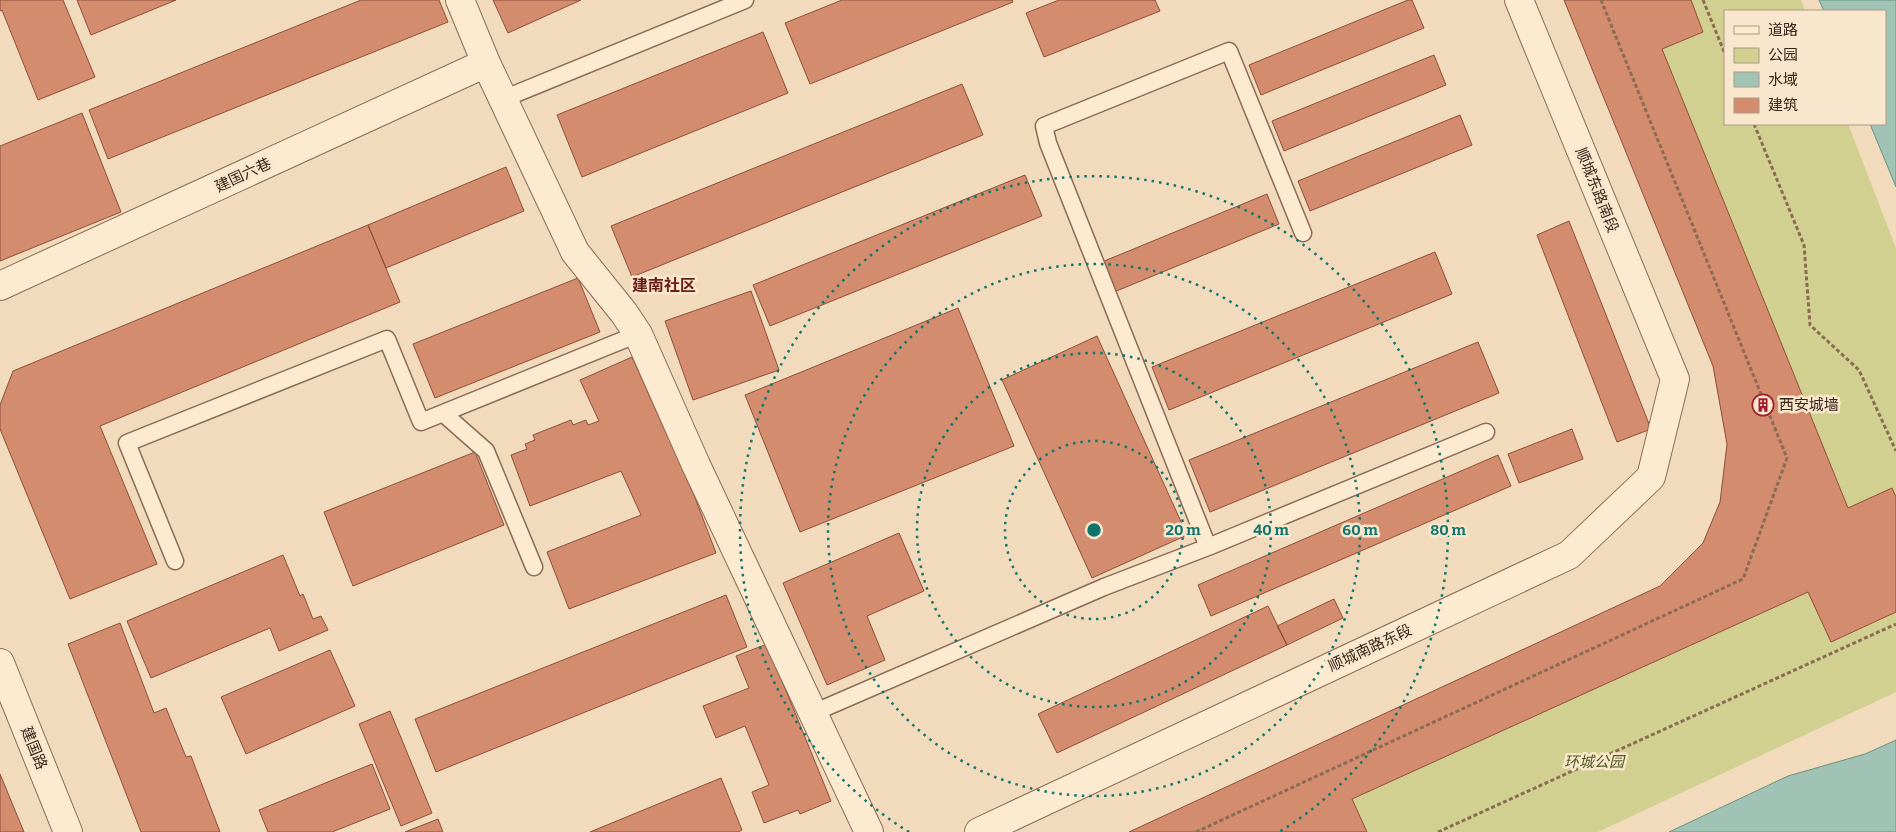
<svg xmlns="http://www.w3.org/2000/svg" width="1896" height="832" viewBox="0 0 1896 832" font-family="Bitter,'Noto Sans SC',serif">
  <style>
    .green { fill: #d1d090 }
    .water { fill: #a1c3b5; stroke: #689182 }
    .building { fill: #d48c6f; stroke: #8d4f38 }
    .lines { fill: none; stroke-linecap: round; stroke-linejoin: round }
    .service-casing { stroke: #8c6b54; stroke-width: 19 }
    .minor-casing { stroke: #8c6b54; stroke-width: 30 }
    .tertiary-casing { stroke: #8c6b54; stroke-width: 30 }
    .path { stroke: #8c6b54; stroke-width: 3; stroke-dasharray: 4 2.5; stroke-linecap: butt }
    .service { stroke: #fcead1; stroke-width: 16 }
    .minor { stroke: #fcead1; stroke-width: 28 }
    .tertiary { stroke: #fcead1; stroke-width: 28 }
    .ring { fill: none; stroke: #0f766e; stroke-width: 2.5; stroke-dasharray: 2.5 5 }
    .labels { text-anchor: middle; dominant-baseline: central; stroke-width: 5; stroke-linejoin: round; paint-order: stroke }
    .street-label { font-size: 15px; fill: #39261b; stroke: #f9e7cd }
    .poi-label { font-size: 15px; fill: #39261b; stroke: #f9e7cd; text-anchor: start }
    .park-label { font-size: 15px; font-style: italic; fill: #51581f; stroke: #f9e7cd }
    .neighbourhood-label { font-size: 16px; font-weight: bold; fill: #6a1d16; stroke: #f9e7cd }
    .centre { fill: #0f766e; stroke: #f9e7cd; stroke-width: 2.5 }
    .ring-label { font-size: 15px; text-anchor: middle; font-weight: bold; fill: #0f766e; stroke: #f9e7cd; stroke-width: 5; stroke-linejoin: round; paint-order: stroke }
  </style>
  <rect width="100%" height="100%" fill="#f2dbbd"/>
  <path class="green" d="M1691 0H1801L1805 11H1725V124H1848L1896 248V497L1892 489 1848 508 1662 49 1703 32Z
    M1808 592 1831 642 1896 612V692L1598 832H1367L1352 799Z"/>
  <path class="water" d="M1819 0H1896V187L1870 124H1885V11H1824Z
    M1896 740V832H1669L1788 776 1865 754Z"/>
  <path class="building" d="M0 0H63L95 77 38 100 2 10 0 11Z
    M77 0H176L91 35Z
    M361 0H439L448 22 108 159 89 110Z
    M493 0H581L508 33Z
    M842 0H1012L1013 2 810 84 785 23Z
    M1059 0H1155L1160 11 1044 57 1026 13Z
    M1408 0H1412L1424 28 1261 95 1249 65Z
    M1564 0H1691L1703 32 1662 49 1848 508 1892 488 1896 497V612L1831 642 1808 592 1352 799 1367 832H1129L1660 586 1703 543 1720 502 1727 444 1713 366Z
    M763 32 788 93 582 177 557 115Z
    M1434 55 1446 85 1284 151 1272 121Z
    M962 84 983 135 632 277 611 226Z
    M82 113 121 212 0 261V146Z
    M1460 115 1472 145 1310 211 1298 181Z
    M506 167 524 211 386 268 368 225Z
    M1025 175 1042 216 770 326 753 285Z
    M1267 194 1279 224 1114 292 1102 262Z
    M1569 221 1651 429 1617 442 1537 235Z
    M368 225 400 302 100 426 157 564 70 599 0 429V405L13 371Z
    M1435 252 1452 294 1169 410 1152 367Z
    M578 278 600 332 435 398 413 344Z
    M751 291 779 370 693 400 665 321Z
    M958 308 1014 446 800 532 745 395Z
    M1097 336 1187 535 1092 578 1002 380Z
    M1478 342 1499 393 1210 512 1189 460Z
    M632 357 694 495 716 553 569 609 547 552 641 515 621 471 530 506 511 455 527 449 525 444 535 440 533 435 571 420 573 425 586 420 588 425 599 421 580 380Z
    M1572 429 1583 459 1519 483 1508 454Z
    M475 452 504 525 353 586 324 512Z
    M1498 455 1511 486 1211 616 1198 585Z
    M899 533 924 591 867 616 885 660 827 685 783 583Z
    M283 555 300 596 303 594 313 619 321 616 328 630 279 651 270 628 151 678 127 621Z
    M726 595 747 647 436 772 415 719Z
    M1334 599 1343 618 1287 645 1277 626Z
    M1268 606 1287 645 1057 753 1038 714Z
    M120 623 154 713 166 708 186 757 191 756 220 832H141L68 644Z
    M767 644 831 801 800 814 798 810 764 823 752 792 769 785 745 726 716 738 703 706 749 688 736 656Z
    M330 650 355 706 246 754 221 697Z
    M390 711 432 813 401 826 359 724Z
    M372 764 390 809 332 832H268L259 810Z
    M0 774 24 832H0Z
    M721 778 742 830 738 832H590Z
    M438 819 443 832H405Z"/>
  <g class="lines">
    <g class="service-casing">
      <path id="service" d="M503 99 745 0
        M444 414 486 451 534 567
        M1208 547 1048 143 1044 126 1229 51 1303 233
        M175 561 127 443 387 339 421 422 638 334
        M813 713 1104 587 1208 547 1486 432"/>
    </g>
    <g class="minor-casing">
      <path id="minor" d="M460 0 486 63 575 252 624 313 638 334 696 465 869 832
        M0 286 486 63"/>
    </g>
    <g class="tertiary-casing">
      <path id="tertiary" d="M0 663 68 832
        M979 832 1569 555 1651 477 1675 379 1519 0"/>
    </g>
    <path class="path" d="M1703 0 1725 54
      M1754 124 1804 245 1810 325 1859 370 1896 451
      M1196 832 1743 579 1787 458 1601 0
      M1438 832 1896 624"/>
    <use href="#service" class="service"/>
    <use href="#minor" class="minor"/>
    <use href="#tertiary" class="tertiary"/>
  </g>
  <g class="ring">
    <circle cx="1094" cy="530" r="89"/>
    <circle cx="1094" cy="530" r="177"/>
    <circle cx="1094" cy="530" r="266"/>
    <path d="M909 832A354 354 0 1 1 1279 832"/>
  </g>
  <defs>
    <g id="building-ring" transform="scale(1.125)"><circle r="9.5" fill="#f9e7cd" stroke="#a11e30" stroke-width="1.5"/><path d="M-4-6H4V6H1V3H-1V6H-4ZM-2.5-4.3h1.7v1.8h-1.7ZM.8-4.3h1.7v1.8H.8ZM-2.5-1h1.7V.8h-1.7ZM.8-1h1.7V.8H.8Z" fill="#a11e30"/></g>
  </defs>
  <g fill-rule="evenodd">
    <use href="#building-ring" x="1763" y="405"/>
  </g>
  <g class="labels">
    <g class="street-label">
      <text transform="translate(243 175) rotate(-25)">建国六巷</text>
      <text transform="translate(1597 190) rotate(68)">顺城东路南段</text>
      <text transform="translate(1370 648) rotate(-25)">顺城南路东段</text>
      <text transform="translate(34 748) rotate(68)">建国路</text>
    </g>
    <g class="poi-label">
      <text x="1779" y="405">西安城墙</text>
    </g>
    <g class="park-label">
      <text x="1594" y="762">环城公园</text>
    </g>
    <g class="neighbourhood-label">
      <text x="664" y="285">建南社区</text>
    </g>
  </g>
  <circle cx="1094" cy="530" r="8" class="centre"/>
  <g class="ring-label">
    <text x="1183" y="535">20 m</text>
    <text x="1271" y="535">40 m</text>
    <text x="1360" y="535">60 m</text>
    <text x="1448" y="535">80 m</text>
  </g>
  <rect x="1724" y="10" width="162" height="115" fill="#f9e7cd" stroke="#ac9a86"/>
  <rect x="1734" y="26" width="25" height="8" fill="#fcead1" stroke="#ac9a86"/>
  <text x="1768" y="35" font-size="15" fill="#39261b">道路</text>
  <rect x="1734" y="48" width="25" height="15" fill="#d1d090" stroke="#ac9a86"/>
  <text x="1768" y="60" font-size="15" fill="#39261b">公园</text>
  <rect x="1734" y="72" width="25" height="15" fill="#a1c3b5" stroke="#ac9a86"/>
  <text x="1768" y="85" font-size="15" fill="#39261b">水域</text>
  <rect x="1734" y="98" width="25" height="15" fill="#d48c6f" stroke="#ac9a86"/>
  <text x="1768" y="110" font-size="15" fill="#39261b">建筑</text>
</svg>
